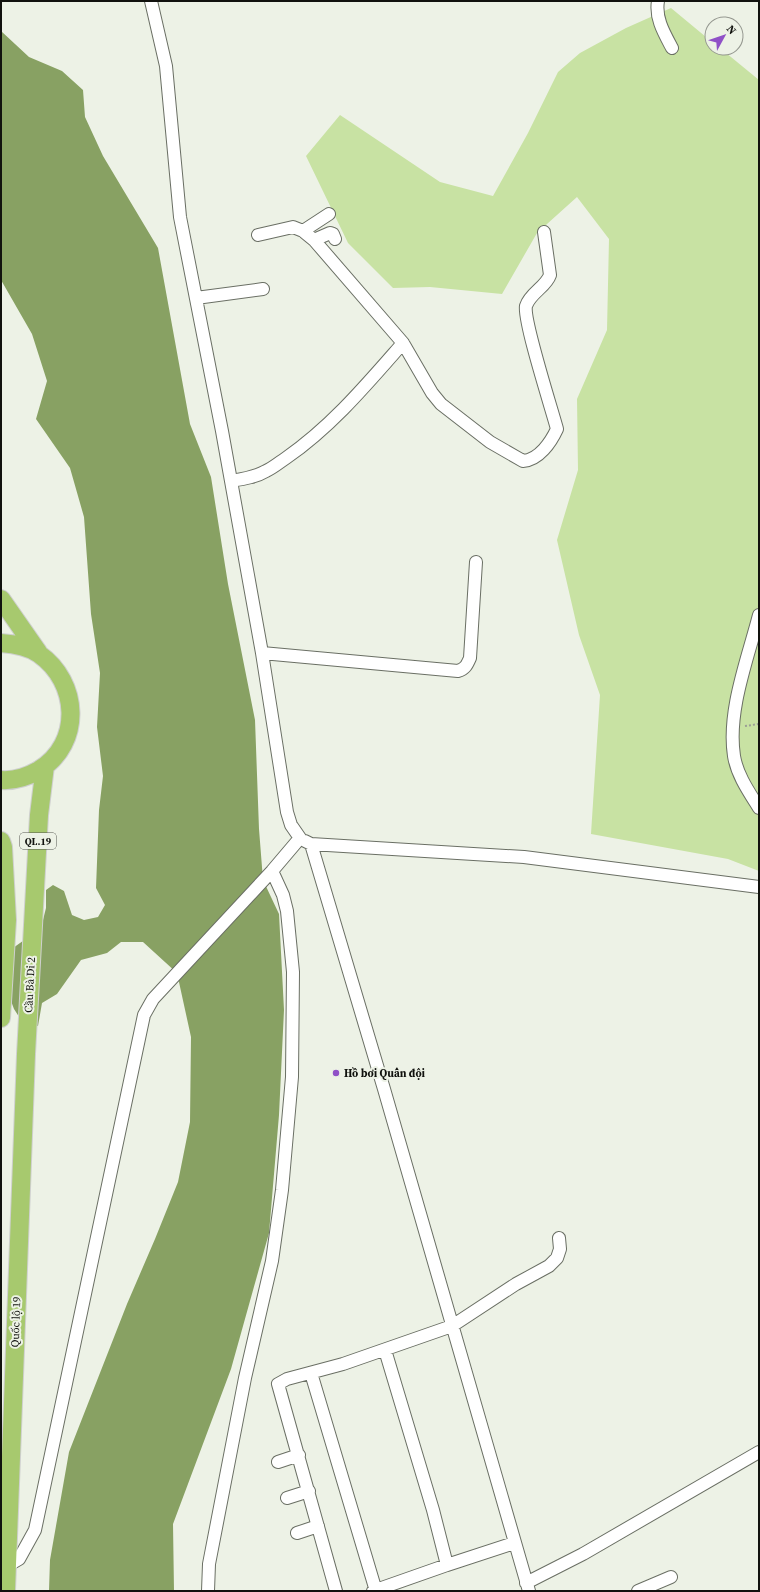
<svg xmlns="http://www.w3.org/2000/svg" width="760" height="1592" viewBox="0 0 760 1592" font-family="'Source Serif 4',serif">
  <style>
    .green { fill: #c8e2a3 }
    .water { fill: #88a163 }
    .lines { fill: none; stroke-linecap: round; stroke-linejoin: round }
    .minor-casing { stroke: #6a6f64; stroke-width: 14 }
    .highway-casing { stroke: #cfd0cf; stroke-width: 20 }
    .path { stroke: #9c9f96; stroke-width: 2; stroke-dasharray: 2 2; stroke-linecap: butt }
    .minor { stroke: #fff; stroke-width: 12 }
    .highway { stroke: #a7c96e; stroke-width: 18 }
    .poi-dot { fill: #9051c7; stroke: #edf2e6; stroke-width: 1.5 }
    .labels { text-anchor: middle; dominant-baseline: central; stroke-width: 4; stroke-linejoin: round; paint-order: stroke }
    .shield { fill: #edf2e6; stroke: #53554f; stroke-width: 1 }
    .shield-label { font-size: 10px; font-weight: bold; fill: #11120e }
    .street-label { font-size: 11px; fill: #11120e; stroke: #edf2e6 }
    .poi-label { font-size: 11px; font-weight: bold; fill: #11120e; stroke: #edf2e6; text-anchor: start }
  </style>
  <rect width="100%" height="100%" fill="#edf2e6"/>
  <path class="green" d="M671 8 712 42V48H720L759 80V871L728 859 591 834 600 695 579 635 557 540 578 470 577 399 607 330 609 239 577 197 537 233 502 294 430 287 393 288 348 243 306 156 340 115 440 182 493 196 528 133 558 72 580 53 626 28Z"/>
  <path class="water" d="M1 31 29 57 62 71 83 90 85 117 103 156 158 248 190 424 211 477 228 584 255 720 259 829 263 880 279 914 284 1010 279 1115 269 1233 231 1369 173 1524 174 1591H49L50 1560 69 1452 127 1304 155 1239 178 1182 190 1122 191 1037 177 973 143 942H121L107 953 81 960 57 994 42 1003 38 1026 23 1023 14 1009 11 1001 13 948 41 928 46 908V890L53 885 64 891 72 915 84 920 98 917 105 905 96 888 99 810 103 776 97 727 100 673 91 614 84 517 70 468 36 419 47 381 32 334 1 280Z"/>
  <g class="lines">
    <g class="minor-casing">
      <path id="minor" d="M658 1C655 18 664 33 672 48
        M303 231 329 214
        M258 235 293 227 303 231 314 240 403 343 432 393 441 404 490 442 523 461C539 460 551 442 557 429 552 410 523 320 526 306 530 293 546 287 550 275L544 232
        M314 240 330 233 333 234 335 239
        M196 298 263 289
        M231 481C243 479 256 477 266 471 273 468 280 462 286 458 332 426 367 384 403 343
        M759 615C748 658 727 711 734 756 737 775 749 792 759 808
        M262 653 458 671C465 669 467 665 470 658L476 562
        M305 841 311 844 524 857 759 887
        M311 844 384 1089 529 1591
        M311 1373 376 1591
        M278 1462 299 1455
        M287 1498 309 1491
        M297 1533 318 1526
        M447 1565 514 1543
        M7 1566 19 1559 35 1530 144 1015 153 999 272 871 300 838 291 825 287 812 262 653 222 431 180 217 166 66 151 1
        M526 1583 583 1554 759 1452
        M208 1591 209 1564 245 1378 272 1261 282 1190 292 1077 293 972 287 911 283 895 272 871
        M336 1591 278 1384 287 1379 343 1364 452 1326 516 1284 549 1266 557 1258 560 1249 559 1238
        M373 1591 447 1565 433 1510 385 1350
        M638 1591 671 1577"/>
    </g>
    <g class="highway-casing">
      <path id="highway" d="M1 599 38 652
        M1 643C14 644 28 646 39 654 79 682 83 743 39 770 27 777 15 781 1 780
        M1 841 3 847 7 920 1 1018
        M6 1591 26 1054 39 815 45 766"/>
    </g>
    <path class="path" d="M745 726 759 724"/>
    <use href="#minor" class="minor"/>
    <use href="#highway" class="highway"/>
  </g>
  <circle class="poi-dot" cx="336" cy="1073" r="4"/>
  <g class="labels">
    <rect class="shield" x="20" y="833" width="36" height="16" rx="3"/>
    <g class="shield-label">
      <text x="38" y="841">QL.19</text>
    </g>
    <g class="street-label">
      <text transform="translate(30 985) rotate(-87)">Cầu Bà Di 2</text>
      <text transform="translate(16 1322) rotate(-88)">Quốc lộ 19</text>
    </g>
    <g class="poi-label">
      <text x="344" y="1073">Hồ bơi Quân đội</text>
    </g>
  </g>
  <rect width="760" height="1592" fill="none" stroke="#11120e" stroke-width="4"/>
  <g transform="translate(724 36) rotate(50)"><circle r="19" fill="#edf2e6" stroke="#959890"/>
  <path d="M0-3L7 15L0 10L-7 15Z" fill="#9051c7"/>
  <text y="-6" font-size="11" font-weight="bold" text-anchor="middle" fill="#11120e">N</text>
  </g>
</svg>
